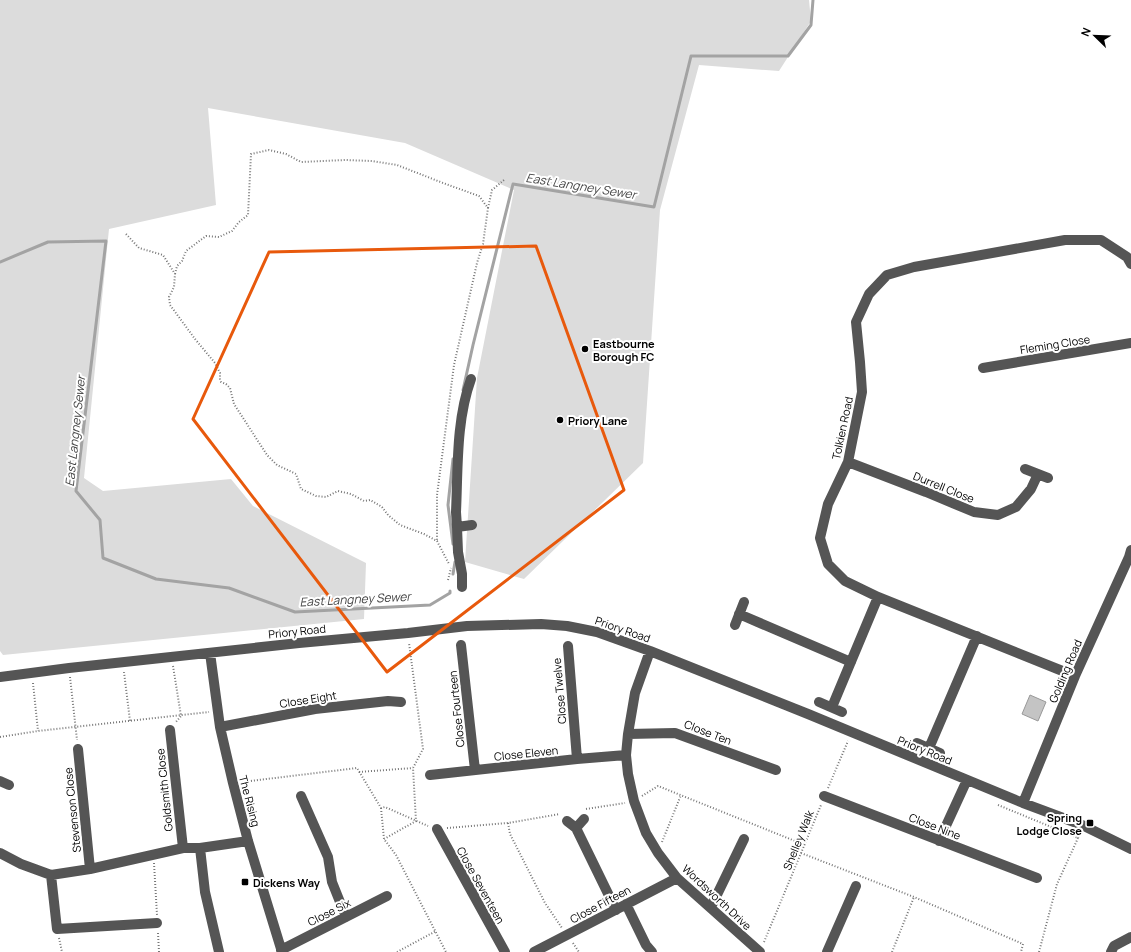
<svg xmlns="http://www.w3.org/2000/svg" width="1131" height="952" viewBox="0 0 1131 952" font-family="Manrope,sans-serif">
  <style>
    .green { fill: #dcdcdc }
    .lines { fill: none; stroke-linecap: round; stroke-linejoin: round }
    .stream { stroke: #a3a3a3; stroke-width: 3 }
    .building { fill: #c4c4c4; stroke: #999 }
    .path { stroke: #777; stroke-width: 2; stroke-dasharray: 1 2; stroke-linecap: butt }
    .minor { stroke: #555; stroke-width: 10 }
    .marked { fill: none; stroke: #e8590c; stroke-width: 3; stroke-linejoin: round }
    .poi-dot { fill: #000; stroke: #fff; stroke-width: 1.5 }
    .labels { text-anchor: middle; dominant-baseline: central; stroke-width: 4; stroke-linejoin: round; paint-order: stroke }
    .poi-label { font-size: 11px; font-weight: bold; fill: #000; stroke: #fff; text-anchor: start }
    .street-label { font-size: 11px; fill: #000; stroke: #fff }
    .water-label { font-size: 12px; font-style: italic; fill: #444; stroke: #fff }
  </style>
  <rect width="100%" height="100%" fill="#fff"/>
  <path class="green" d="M0 0H809L811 21 779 71 699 65 660 210 643 463 524 579 465 562 477 378 514 190 405 143 208 108 216 205 109 229 84 478 103 491 231 479 253 506 366 563 364 619 3 655 0 651Z"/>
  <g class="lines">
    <path class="stream" d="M0 262 48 242 106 241 76 491 100 520 103 558 156 579 229 588 295 612 430 605 450 593V591
      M463 390 473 345 513 184 654 207 691 56H788L811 25 813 0
      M453 544 448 505 453 459
      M453 574 455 562"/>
  </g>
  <path class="building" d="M1030 695 1046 702 1038 721 1022 714Z"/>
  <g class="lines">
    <path class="path" d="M488 208 492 190 504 180
      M126 234 139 248 163 255 175 274 174 287 169 297 170 305 195 339 215 363 220 373V379L221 382 226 384 230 388 234 404 267 455 277 465 296 474 301 489 316 496 326 497 338 491 351 494 364 501 370 500 382 507 388 515 400 525 424 534 437 541 449 564
      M175 274 177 266 182 261 186 251 206 236 219 237 232 231 239 222 248 215 251 154 269 150 286 154 301 162 345 160 372 161 397 165 443 183 479 196 488 208 483 244 477 263 454 365 437 495V541
      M448 580 451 568
      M173 666 181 716 175 723
      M124 672 130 721
      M70 677 77 740
      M33 683 38 731
      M0 737 38 731 209 712
      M359 772 413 768
      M242 782 357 768 381 808 385 807 428 826
      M828 788 848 741
      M642 796 658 786 805 845
      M998 805 1078 838 1079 833
      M381 808 384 839 396 855 446 952
      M586 809 625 803
      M508 823 510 834 545 903 562 928
      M447 828 508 823 560 814
      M384 839 416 821 413 768 423 749 409 643
      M662 842 681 795
      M801 853 914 897 1023 944 1021 952
      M154 863 157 915
      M158 933 159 952
      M59 938 62 952
      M764 942 821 805
      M573 943 579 952
      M397 952 436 931
      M892 952 914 897
      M1039 952 1057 884 1078 838"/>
    <path class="minor" d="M983 368 1131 343
      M848 462 926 492 974 512 998 515 1016 507 1031 489 1038 474
      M1025 469 1048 478
      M457 527 456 512C458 469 456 420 471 379
      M462 587V574L458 552 457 527 472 525
      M739 614 851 662
      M735 625 744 602
      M461 645 475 770
      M568 646 577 759
      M650 651 635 693 628 734 626 755 628 774 634 801 646 833 658 853 677 878 760 952
      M210 653 220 727 233 783 248 841 282 952
      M1075 676 878 597 845 581 828 564 820 538 828 504 848 462 862 392 860 362 856 322 869 294 887 275 914 267 1065 240H1101L1127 257 1131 264
      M0 677 69 668 299 643 408 633 467 626 541 624 567 626 597 632 650 651 808 714 1023 803 1082 825 1131 849
      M819 702 842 712
      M832 707 878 597
      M220 727 315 709 388 701 401 702
      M170 730 183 848
      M628 734 675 733 776 770
      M917 743 940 753
      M929 748 977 636
      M78 749 90 869
      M430 775 577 759 626 755
      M0 781 9 785
      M301 796 328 857 332 882 346 917
      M824 796 1037 878
      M1023 803 1075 676 1129 557 1131 550
      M567 821 576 828 616 910
      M576 828 584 819
      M437 829 505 952
      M939 841 967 780
      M200 848 205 892 219 952
      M0 853 21 864 51 875 90 869 183 848H200L248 841
      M51 875 57 929 157 923
      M626 904 646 945 652 952
      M711 907 744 839
      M281 950 387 896
      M534 952 677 878
      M827 952 856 886
      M1111 952 1114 946 1131 937"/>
  </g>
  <path class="marked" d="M536 246 624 490 387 672 193 419 269 252Z"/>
  <g class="poi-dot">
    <circle cx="585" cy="349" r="4"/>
    <circle cx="560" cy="420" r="4"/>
    <rect x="1086" y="819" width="8" height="8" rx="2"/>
    <rect x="241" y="878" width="8" height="8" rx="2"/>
  </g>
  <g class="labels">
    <g class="poi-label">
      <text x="593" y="343">Eastbourne<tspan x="593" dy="13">Borough FC</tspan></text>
      <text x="568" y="420">Priory Lane</text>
      <text x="1082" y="817" text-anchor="end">Spring<tspan x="1082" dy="13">Lodge Close</tspan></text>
      <text x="253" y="882">Dickens Way</text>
    </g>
    <g class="street-label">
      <text transform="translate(1055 344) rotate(-9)">Fleming Close</text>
      <text transform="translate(842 428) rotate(-78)">Tolkien Road</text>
      <text transform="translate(944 487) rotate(22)">Durrell Close</text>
      <text transform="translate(623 629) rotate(19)">Priory Road</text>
      <text transform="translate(297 631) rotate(-6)">Priory Road</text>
      <text transform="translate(1065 671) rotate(-67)">Golding Road</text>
      <text transform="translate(559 691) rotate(-95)">Close Twelve</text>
      <text transform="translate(308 699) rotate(-9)">Close Eight</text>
      <text transform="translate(456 709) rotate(-96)">Close Fourteen</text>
      <text transform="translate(708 732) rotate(21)">Close Ten</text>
      <text transform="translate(925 750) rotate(22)">Priory Road</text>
      <text transform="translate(526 753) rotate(-6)">Close Eleven</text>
      <text transform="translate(164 790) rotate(-96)">Goldsmith Close</text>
      <text transform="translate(250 801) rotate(75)">The Rising</text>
      <text transform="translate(72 810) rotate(-96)">Stevenson Close</text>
      <text transform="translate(935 826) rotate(21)">Close Nine</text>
      <text transform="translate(798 840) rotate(-68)">Shelley Walk</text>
      <text transform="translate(481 885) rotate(61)">Close Seventeen</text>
      <text transform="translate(717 897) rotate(43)">Wordsworth Drive</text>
      <text transform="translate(600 904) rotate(-28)">Close Fifteen</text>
      <text transform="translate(329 912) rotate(-27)">Close Six</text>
    </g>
    <g class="water-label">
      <text transform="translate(581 186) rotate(9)">East Langney Sewer</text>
      <text transform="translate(75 431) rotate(-84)">East Langney Sewer</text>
      <text transform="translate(355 599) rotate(-3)">East Langney Sewer</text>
    </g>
  </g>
  <g transform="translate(1095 36) rotate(293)" stroke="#ffffff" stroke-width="3" paint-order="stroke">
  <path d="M0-3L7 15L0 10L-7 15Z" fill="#000000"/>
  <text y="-6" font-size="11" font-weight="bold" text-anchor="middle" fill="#000000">N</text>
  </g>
</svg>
